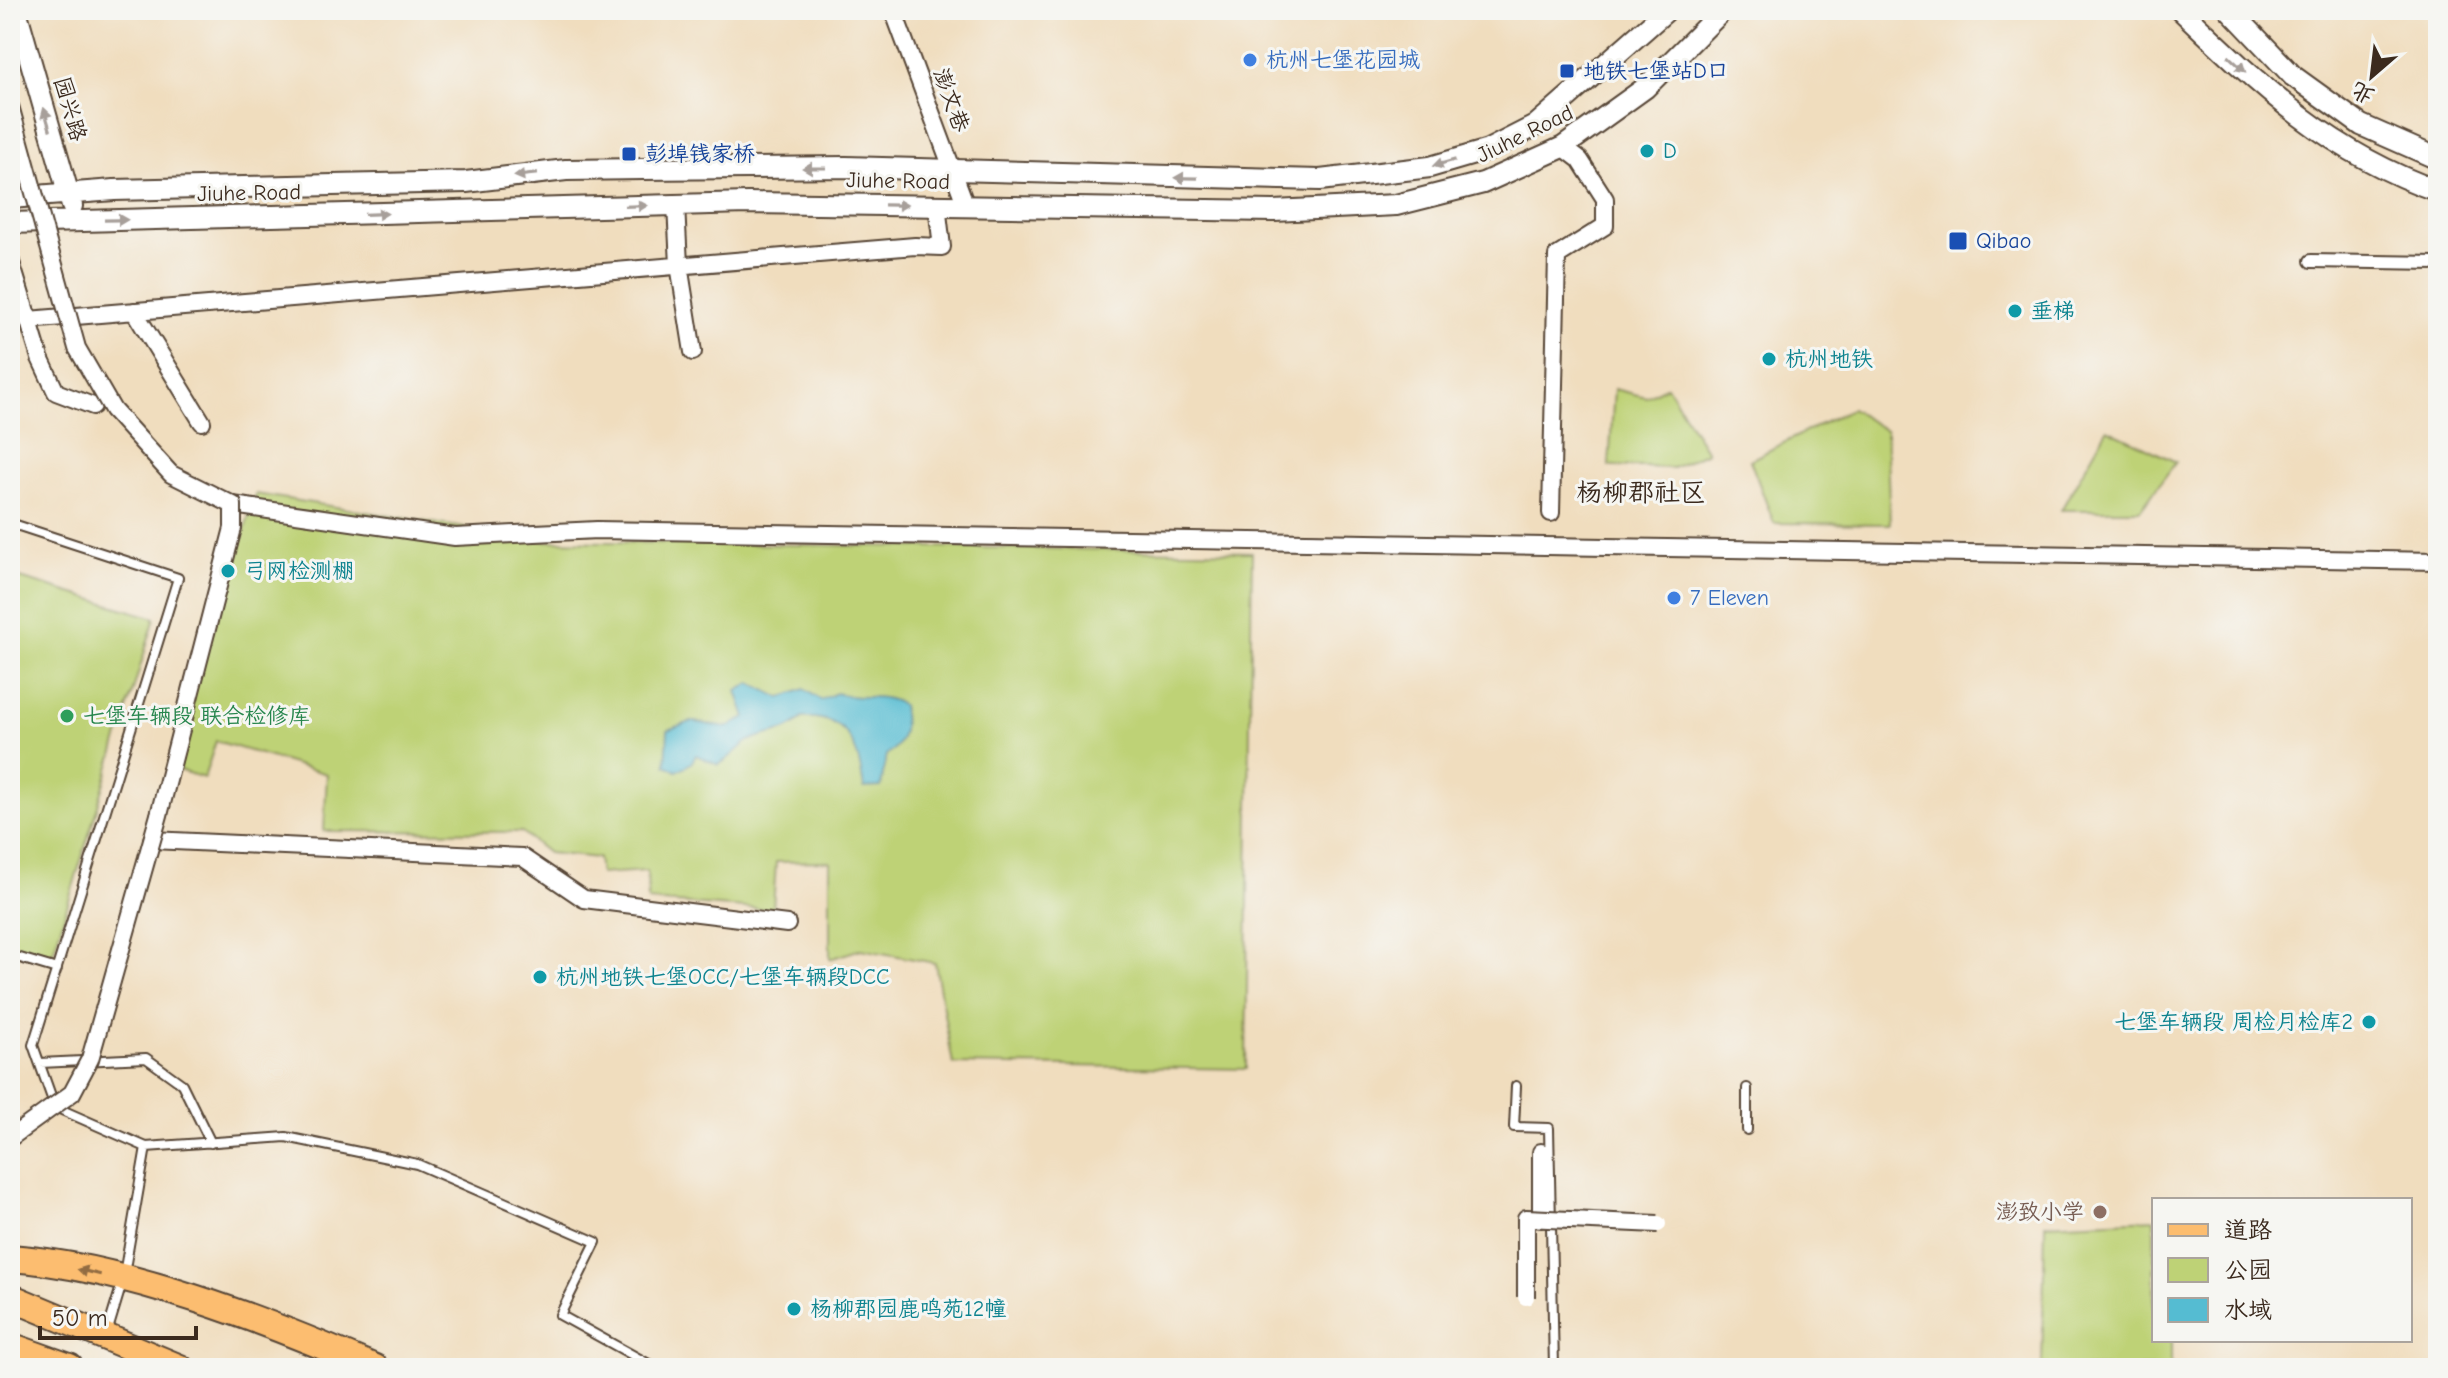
<svg xmlns="http://www.w3.org/2000/svg" width="2448" height="1378" viewBox="0 0 2448 1378" font-family="'Comic Neue','LXGW WenKai TC',sans-serif">
  <style>
    .green { fill: #bed276; stroke: #7c7e4a; stroke-width: 2 }
    .water { fill: #55bcd2; stroke: #487378; stroke-width: 2 }
    .lines { fill: none; stroke-linecap: round; stroke-linejoin: round }
    .service-casing { stroke: #564536; stroke-width: 12 }
    .pedestrian-casing { stroke: #564536; stroke-width: 16 }
    .minor-casing { stroke: #564536; stroke-width: 20 }
    .tertiary-casing { stroke: #564536; stroke-width: 24 }
    .primary-casing { stroke: #564536; stroke-width: 30 }
    .trunk-casing { stroke: #564536; stroke-width: 32 }
    .service { stroke: #fff; stroke-width: 8 }
    .pedestrian { stroke: #fff; stroke-width: 12 }
    .minor { stroke: #fff; stroke-width: 16 }
    .tertiary { stroke: #fff; stroke-width: 20 }
    .primary { stroke: #fcbd6f; stroke-width: 26 }
    .trunk { stroke: #fcbd6f; stroke-width: 28 }
    .minor-bridge-casing { stroke: #564536; stroke-width: 20; stroke-linecap: butt }
    .minor-bridge { stroke: #fff; stroke-width: 16 }
    .oneway { fill: #a79f9a }
    .oneway2 { fill: #926c42 }
    .shop-dot { fill: #3f7fe0; stroke: #f6f6f2; stroke-width: 3 }
    .transit-dot { fill: #1a4fb4; stroke: #f6f6f2; stroke-width: 3 }
    .culture-dot { fill: #0f9aa8; stroke: #f6f6f2; stroke-width: 3 }
    .leisure-dot { fill: #2e9e5b; stroke: #f6f6f2; stroke-width: 3 }
    .education-dot { fill: #8d6e63; stroke: #f6f6f2; stroke-width: 3 }
    .labels { text-anchor: middle; dominant-baseline: central; stroke-width: 6; stroke-linejoin: round; paint-order: stroke }
    .shop-label { font-size: 22px; fill: #366cbe; stroke: #f6f6f2; text-anchor: start }
    .transit-label { font-size: 22px; fill: #164399; stroke: #f6f6f2; text-anchor: start }
    .street-label { font-size: 22px; fill: #3b2a1e; stroke: #f6f6f2 }
    .culture-label { font-size: 22px; fill: #0d838f; stroke: #f6f6f2; text-anchor: start }
    .leisure-label { font-size: 22px; fill: #27864d; stroke: #f6f6f2; text-anchor: start }
    .education-label { font-size: 22px; fill: #785e54; stroke: #f6f6f2; text-anchor: end }
    .quarter-label { font-size: 26px; fill: #3b2a1e; stroke: #f6f6f2 }
  </style>
  <rect width="100%" height="100%" fill="#f6f6f2"/>
  <filter id="ink" filterUnits="userSpaceOnUse"><feTurbulence type="fractalNoise" baseFrequency=".0125" numOctaves="2"/><feDisplacementMap in="SourceGraphic" scale="16" xChannelSelector="R" yChannelSelector="G"/><feConvolveMatrix kernelMatrix="1 2 1 2 8 2 1 2 1" color-interpolation-filters="sRGB"/></filter>
  <filter id="wash" filterUnits="userSpaceOnUse"><feTurbulence type="fractalNoise" baseFrequency=".006" numOctaves="4" result="noise"/><feDisplacementMap in="SourceGraphic" scale="32" xChannelSelector="R" yChannelSelector="G"/><feGaussianBlur stdDeviation="1.8" result="paint"/><feColorMatrix in="noise" values="0 0 0 0 0 0 0 0 0 0 0 0 0 0 0 0 0 1.4 0 .05"/><feComposite in="paint" operator="in"/></filter>
  <g filter="url(#wash)">
    <rect width="100%" height="100%" fill="#f0ddbe"/>
    <path class="green" d="M1667 386 1707 452 1673 468 1609 466 1614 389 1646 397Z
      M1851 409 1886 431 1890 524 1774 523 1750 460Z
      M2107 429 2176 462 2140 510H2061Z
      M256 494 544 541 1252 552 1246 1069 953 1064 935 963 861 949 830 959V861L776 862 773 910 648 901 647 871 600 874 598 858 548 853 522 832 324 831 327 774 216 741 204 778 169 767Z
      M10 575 155 618 51 959 10 947Z
      M2154 1219V1340H2171V1368H2042L2045 1224Z"/>
    <path class="water" d="M751 683 781 698 804 689 821 700 836 693C859 702 883 691 902 705 905 726 906 743 886 755L881 787 864 788C858 749 851 715 802 718 788 735 769 731 749 741 738 748 731 758 718 765L696 755 691 763 677 771 666 765 668 730C676 727 687 721 695 722 721 725 720 734 746 717L737 691Z"/>
  </g>
  <g filter="url(#ink)">
    <g class="lines">
      <g class="service-casing">
        <path id="service" d="M10 523 178 578 33 1045 55 1107 146 1147 286 1137 417 1164 596 1242 560 1315 656 1368
          M10 955 57 969
          M40 1063 146 1058 182 1084 211 1143
          M1516 1086 1514 1127 1549 1128 1554 1368
          M1747 1088V1130
          M107 1333 123 1280 146 1147"/>
      </g>
      <g class="pedestrian-casing">
        <path id="pedestrian" d="M2311 261 2438 263"/>
      </g>
      <g class="minor-casing">
        <path id="minor" d="M893 10 966 206
          M676 205 679 265 693 352
          M10 259 40 358 56 392 93 406
          M134 311 202 422
          M28 320 915 246 942 247 937 205
          M233 505 455 537 597 530 2438 561
          M1551 513 1557 256 1605 226V199L1580 160 1563 147
          M152 840 522 857 584 899 787 924
          M1541 1152V1219"/>
      </g>
      <g class="tertiary-casing">
        <path id="tertiary" d="M16 10 72 206
          M2181 10C2261 87 2331 154 2438 191
          M2230 10 2293 76 2361 125 2438 159
          M10 198 114 190 466 182 566 170 643 169 846 167 1320 180 1430 167 1488 150 1535 126 1667 10
          M10 223 748 203 1274 211 1396 205 1483 183 1563 147 1645 88 1723 10"/>
      </g>
      <g class="primary-casing">
        <path id="primary" d="M10 1258C126 1266 269 1322 375 1368
          M10 1297 180 1368"/>
      </g>
      <g class="trunk-casing">
        <path id="trunk" d="M10 1347 69 1368"/>
      </g>
      <use href="#service" class="service"/>
      <use href="#pedestrian" class="pedestrian"/>
      <use href="#minor" class="minor"/>
      <use href="#tertiary" class="tertiary"/>
      <use href="#primary" class="primary"/>
      <use href="#trunk" class="trunk"/>
      <g class="minor-bridge-casing">
        <path id="minor-bridge" d="M10 106 77 348 113 410 171 474 233 505V528L159 815 90 1059 72 1093 10 1138
          M1526 1297V1218L1658 1224"/>
      </g>
      <use href="#minor-bridge" class="minor-bridge"/>
    </g>
    <defs><path id="oneway-solid" d="M-6-.8H1V-3.2L6.5 0L1 3.2V.8H-6Z" transform="scale(2)"/></defs>
    <g class="oneway">
      <use href="#oneway-solid" transform="translate(2237 64) rotate(43)"/>
      <use href="#oneway-solid" transform="translate(47 119) rotate(-106)"/>
      <use href="#oneway-solid" transform="translate(1444 163) rotate(164)"/>
      <use href="#oneway-solid" transform="translate(814 168) rotate(180)"/>
      <use href="#oneway-solid" transform="translate(526 175) rotate(173)"/>
      <use href="#oneway-solid" transform="translate(1186 178) rotate(-179)"/>
      <use href="#oneway-solid" transform="translate(896 205) rotate(1)"/>
      <use href="#oneway-solid" transform="translate(636 206) rotate(-2)"/>
      <use href="#oneway-solid" transform="translate(376 214) rotate(-2)"/>
      <use href="#oneway-solid" transform="translate(116 220) rotate(-1)"/>
    </g>
    <use class="oneway2" href="#oneway-solid" transform="translate(89 1272) rotate(-167)"/>
  </g>
  <g class="shop-dot">
    <circle cx="1250" cy="60" r="8"/>
    <circle cx="1674" cy="598" r="8"/>
  </g>
  <g class="transit-dot">
    <rect x="1559" y="63" width="16" height="16" rx="4"/>
    <rect x="621" y="146" width="16" height="16" rx="4"/>
    <rect x="1948" y="231" width="20" height="20" rx="4"/>
  </g>
  <g class="culture-dot">
    <circle cx="1647" cy="151" r="8"/>
    <circle cx="2015" cy="311" r="8"/>
    <circle cx="1769" cy="359" r="8"/>
    <circle cx="228" cy="571" r="8"/>
    <circle cx="540" cy="977" r="8"/>
    <circle cx="2369" cy="1022" r="8"/>
    <circle cx="794" cy="1309" r="8"/>
  </g>
  <circle class="leisure-dot" cx="67" cy="716" r="8"/>
  <circle class="education-dot" cx="2100" cy="1212" r="8"/>
  <g class="labels">
    <g class="shop-label">
      <text x="1266" y="60">杭州七堡花园城</text>
      <text x="1690" y="598">7 Eleven</text>
    </g>
    <g class="transit-label">
      <text x="1583" y="71">地铁七堡站D口</text>
      <text x="645" y="154">彭埠钱家桥</text>
      <text x="1976" y="241">Qibao</text>
    </g>
    <g class="street-label">
      <text transform="translate(951 100) rotate(70)">澎文巷</text>
      <text transform="translate(70 109) rotate(74)">园兴路</text>
      <text transform="translate(1525 134) rotate(-26)">Jiuhe Road</text>
      <text transform="translate(898 181) rotate(1)">Jiuhe Road</text>
      <text transform="translate(249 193) rotate(-1)">Jiuhe Road</text>
    </g>
    <g class="culture-label">
      <text x="1663" y="151">D</text>
      <text x="2031" y="311">垂梯</text>
      <text x="1785" y="359">杭州地铁</text>
      <text x="244" y="571">弓网检测棚</text>
      <text x="556" y="977">杭州地铁七堡OCC/七堡车辆段DCC</text>
      <text x="2353" y="1022" text-anchor="end">七堡车辆段 周检月检库2</text>
      <text x="810" y="1309">杨柳郡园鹿鸣苑12幢</text>
    </g>
    <g class="leisure-label">
      <text x="83" y="716">七堡车辆段 联合检修库</text>
    </g>
    <g class="education-label">
      <text x="2084" y="1212">澎致小学</text>
    </g>
    <g class="quarter-label">
      <text x="1641" y="493">杨柳郡社区</text>
    </g>
  </g>
  <rect width="2448" height="1378" fill="none" stroke="#f6f6f2" stroke-width="40"/>
  <rect x="2152" y="1198" width="260" height="144" fill="#f6f6f2" stroke="#aba49d" stroke-width="2"/>
  <rect x="2168" y="1224" width="40" height="12" fill="#fcbd6f" stroke="#aba49d" stroke-width="2"/>
  <text x="2224" y="1238" font-size="24" fill="#3b2a1e">道路</text>
  <rect x="2168" y="1258" width="40" height="24" fill="#bed276" stroke="#aba49d" stroke-width="2"/>
  <text x="2224" y="1278" font-size="24" fill="#3b2a1e">公园</text>
  <rect x="2168" y="1298" width="40" height="24" fill="#55bcd2" stroke="#aba49d" stroke-width="2"/>
  <text x="2224" y="1318" font-size="24" fill="#3b2a1e">水域</text>
  <g transform="translate(2372 76) rotate(208)" stroke="#f6f6f2" stroke-width="6" paint-order="stroke">
  <path d="M0-6L14 30L0 20L-14 30Z" fill="#3b2a1e"/>
  <text y="-12" font-size="22" font-weight="bold" text-anchor="middle" fill="#3b2a1e">北</text>
  </g>
  <path d="M40 1326v12h156v-12" fill="none" stroke="#3b2a1e" stroke-width="4"/>
  <text x="52" y="1326" font-size="24" fill="#3b2a1e" stroke="#f6f6f2" stroke-width="6" paint-order="stroke">50 m</text>
</svg>
